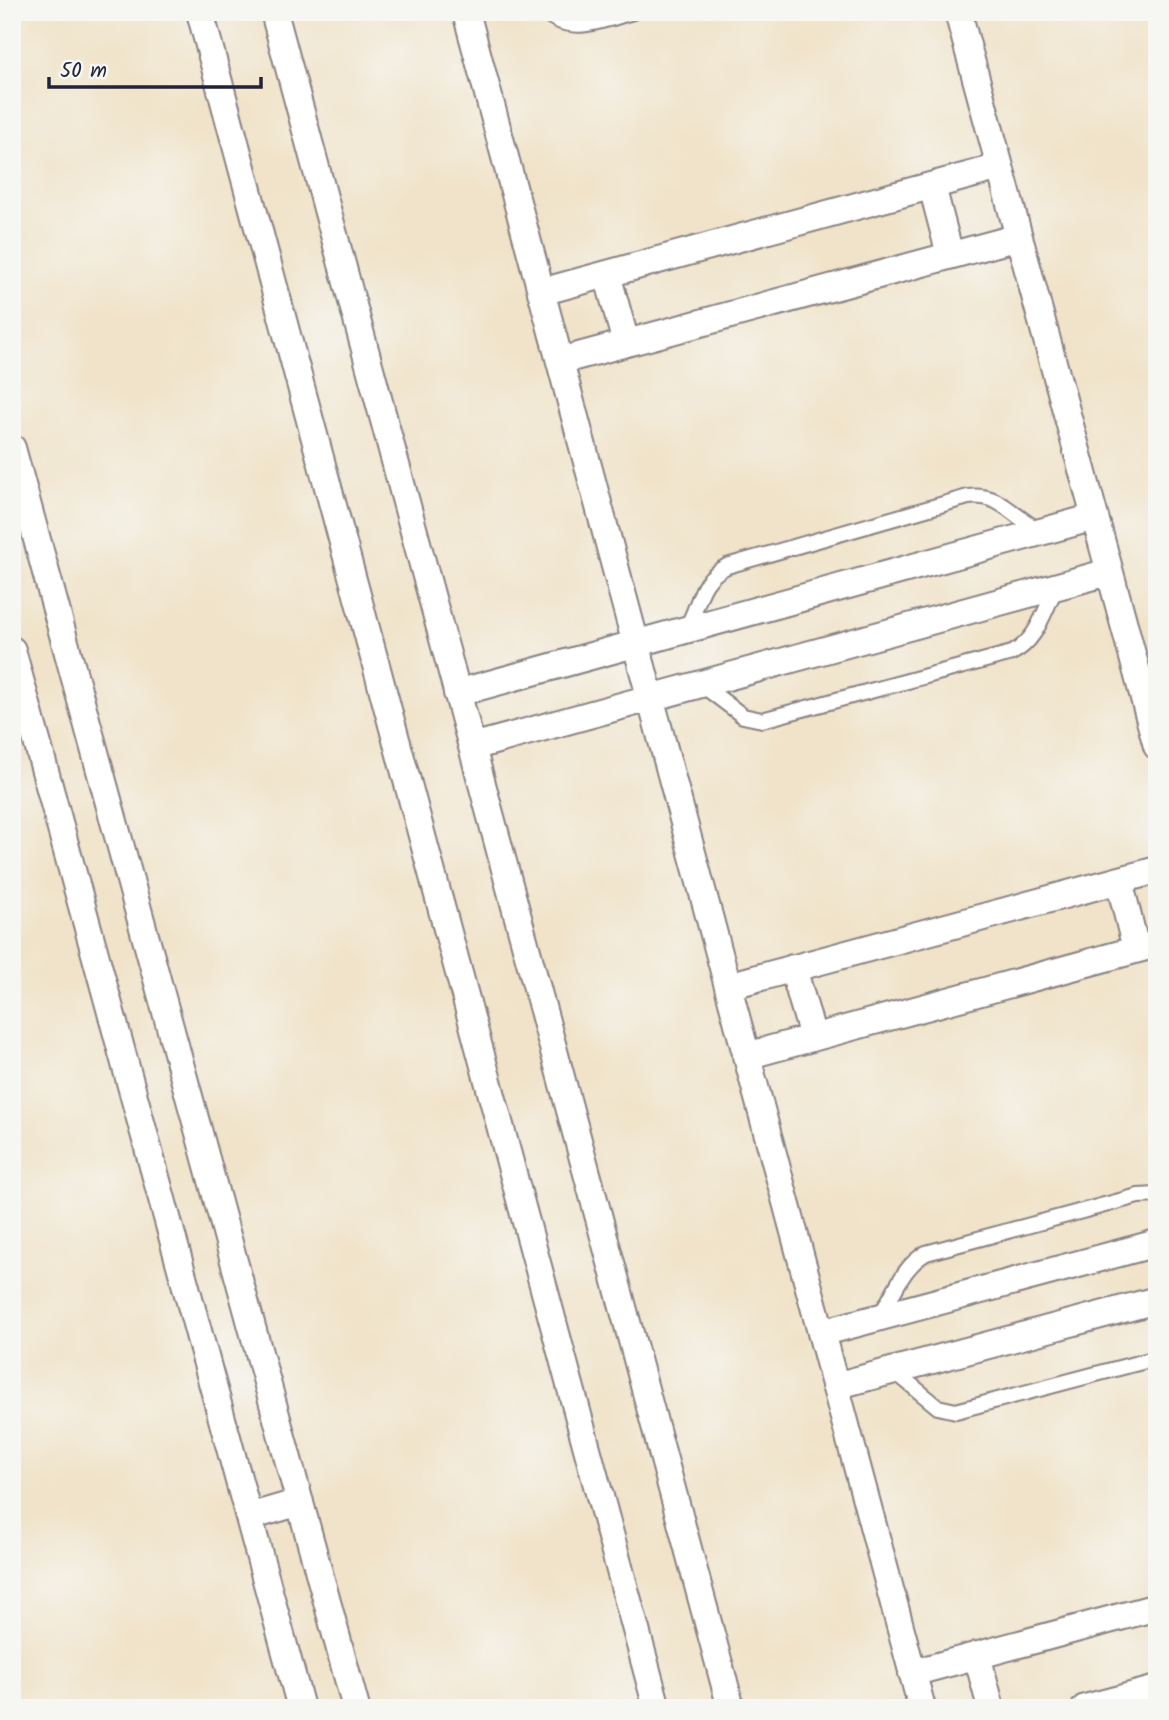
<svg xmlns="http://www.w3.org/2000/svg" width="1169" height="1720" viewBox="0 0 1169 1720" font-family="Kalam,sans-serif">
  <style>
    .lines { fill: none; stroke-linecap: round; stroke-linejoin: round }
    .lane-casing { stroke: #898282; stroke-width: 18 }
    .street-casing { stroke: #898282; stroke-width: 30 }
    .lane { stroke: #fff; stroke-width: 14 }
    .street { stroke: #fff; stroke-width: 26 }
  </style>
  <rect width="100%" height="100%" fill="#f6f6f2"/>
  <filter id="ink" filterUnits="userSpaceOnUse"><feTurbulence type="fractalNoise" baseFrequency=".0143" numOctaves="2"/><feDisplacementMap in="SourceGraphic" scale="14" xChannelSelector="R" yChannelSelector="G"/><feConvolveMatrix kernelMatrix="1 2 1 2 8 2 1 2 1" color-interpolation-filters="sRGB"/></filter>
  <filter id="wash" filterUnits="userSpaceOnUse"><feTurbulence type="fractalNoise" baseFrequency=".00686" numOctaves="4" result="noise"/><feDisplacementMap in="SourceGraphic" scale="28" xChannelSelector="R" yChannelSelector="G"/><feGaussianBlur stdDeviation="1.57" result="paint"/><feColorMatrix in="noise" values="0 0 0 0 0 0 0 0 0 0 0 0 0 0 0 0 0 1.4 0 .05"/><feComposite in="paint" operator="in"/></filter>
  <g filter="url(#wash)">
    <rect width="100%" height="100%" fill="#f0e3c9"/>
  </g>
  <g filter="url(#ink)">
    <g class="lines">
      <g class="lane-casing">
        <path id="lane" d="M545 12C571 36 603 20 633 12
          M685 630C701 605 697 581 727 566L968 497C1002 493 1013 518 1041 531
          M702 685 743 716 762 720 1012 653C1038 640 1044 610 1057 586
          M880 1315C896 1292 901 1268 926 1253L1138 1196 1157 1195
          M893 1370 938 1407 956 1411 1157 1358"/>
      </g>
      <g class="street-casing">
        <path id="street" d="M200 12 657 1708
          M274 12 731 1708
          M466 12 922 1708
          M958 12 1157 746
          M932 186 950 255
          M607 274 626 343
          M541 292 1000 167
          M560 361 1019 237
          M12 448 356 1708
          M12 650 301 1708
          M457 693 1095 517
          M472 747 1109 572
          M1119 880 1136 949
          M793 968 813 1037
          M728 986 1157 870
          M746 1056 1157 944
          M821 1333 1157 1243
          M835 1386 1157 1300
          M249 1517 300 1502
          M977 1655 991 1708
          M912 1673 1157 1607
          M1085 1708 1157 1689"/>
      </g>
      <use href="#lane" class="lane"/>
      <use href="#street" class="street"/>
    </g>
  </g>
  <rect width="1169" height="1720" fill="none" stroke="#f6f6f2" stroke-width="42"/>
  <path d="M49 77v10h212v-10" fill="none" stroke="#22223b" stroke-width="3.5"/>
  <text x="60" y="77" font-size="21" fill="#22223b" stroke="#f6f6f2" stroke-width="5" paint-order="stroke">50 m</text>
</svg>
